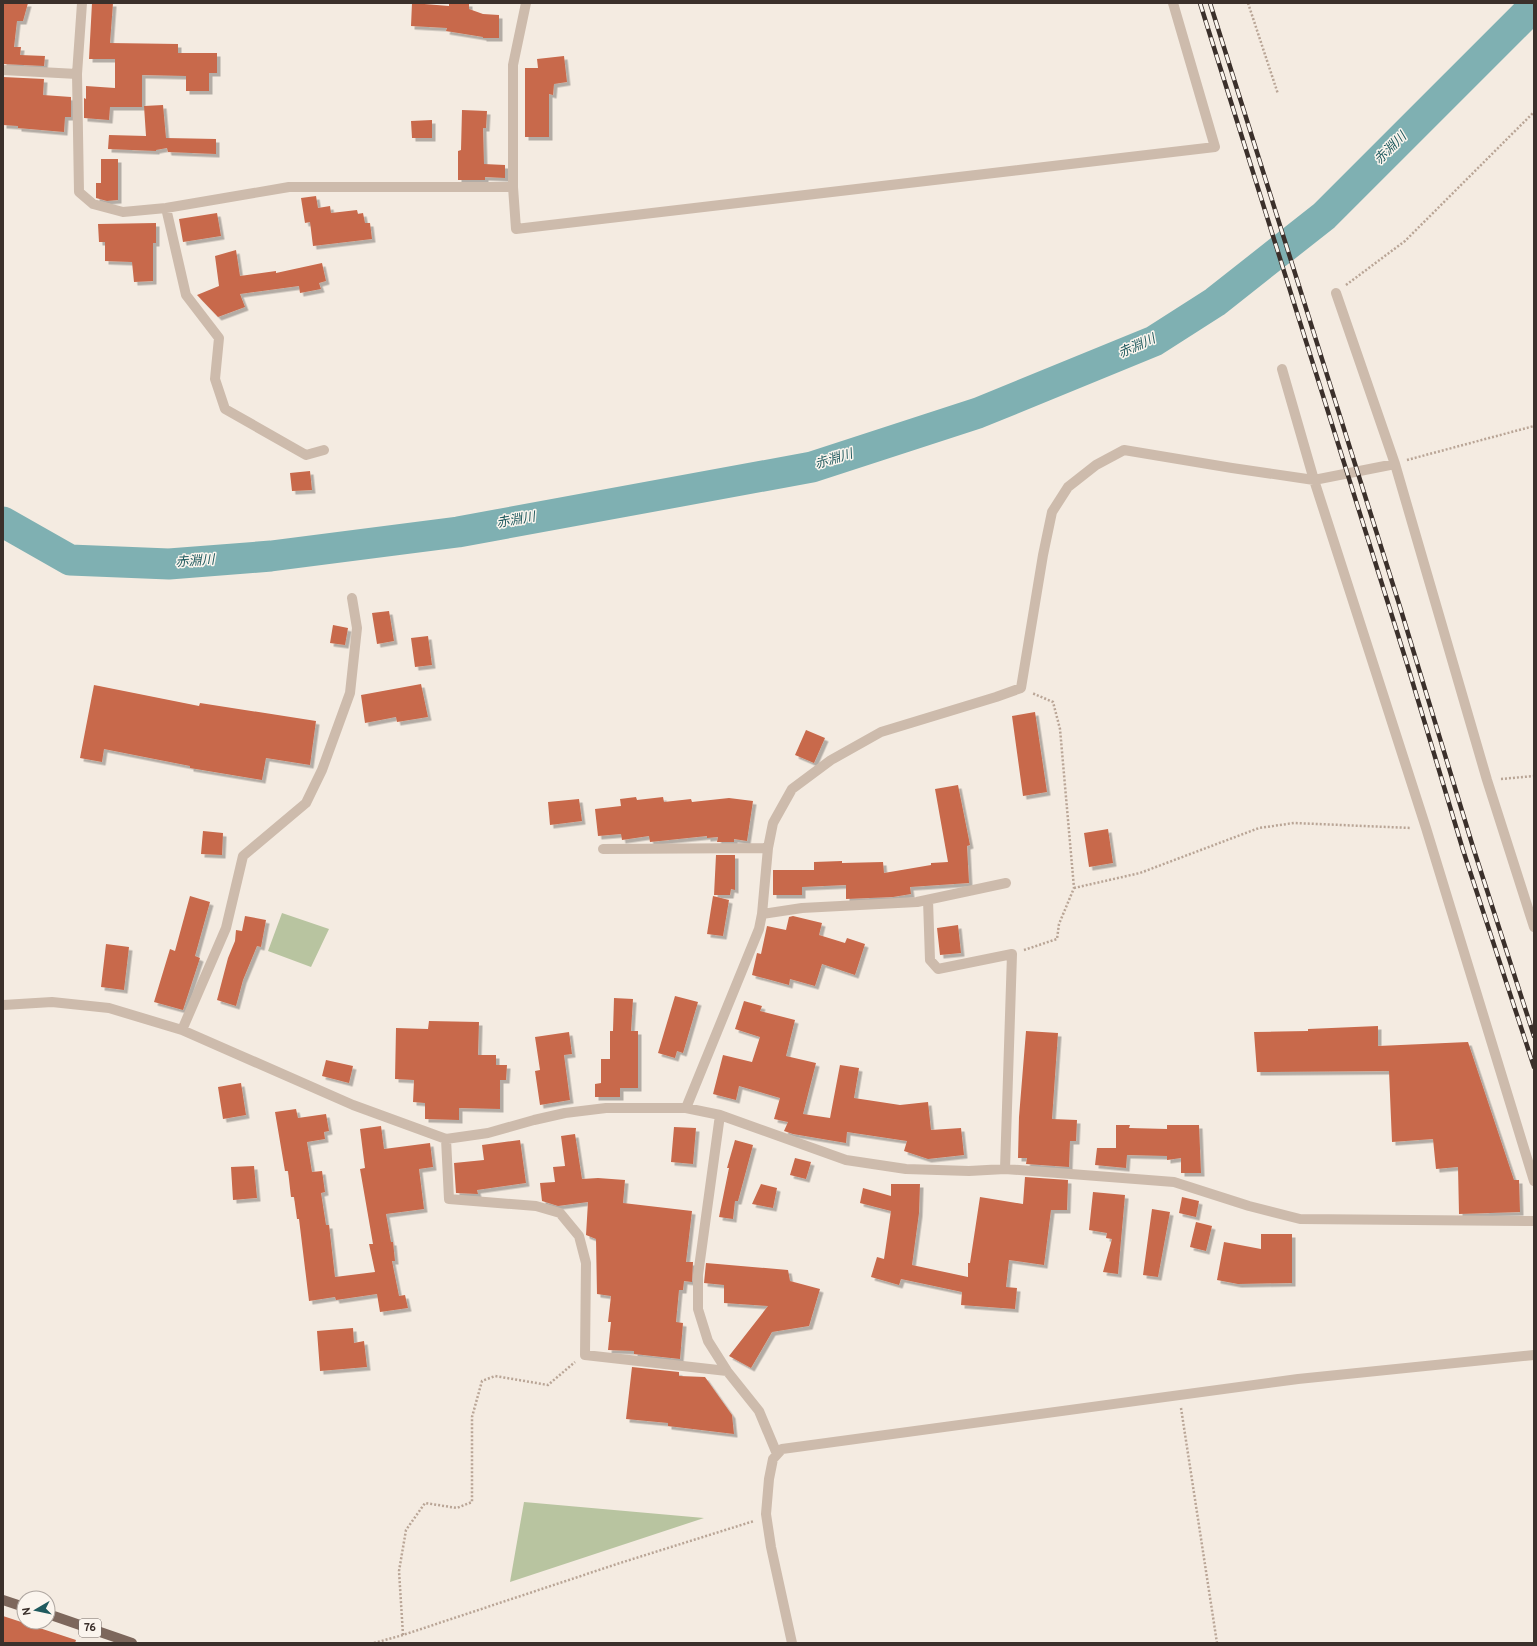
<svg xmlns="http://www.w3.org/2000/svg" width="1537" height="1646" viewBox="0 0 1537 1646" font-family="Overpass,'Noto Sans JP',sans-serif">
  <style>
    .green { fill: #b8c4a0 }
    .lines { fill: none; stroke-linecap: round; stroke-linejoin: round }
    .river { stroke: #7fb0b2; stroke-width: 31 }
    .building { fill: #c8694b; filter: url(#shadow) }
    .path { stroke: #b9a596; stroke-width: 2.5; stroke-dasharray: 2 2; stroke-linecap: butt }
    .minor { stroke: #cdbbac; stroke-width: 10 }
    .major { stroke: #7d675c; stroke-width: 10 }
    .rail-casing { stroke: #3b302b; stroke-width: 4.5 }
    .rail { stroke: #fbf5ee; stroke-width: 3; stroke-dasharray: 9; stroke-linecap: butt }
    .labels { text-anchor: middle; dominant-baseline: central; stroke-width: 3; stroke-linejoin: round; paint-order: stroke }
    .shield { fill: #fbf5ee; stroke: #756b66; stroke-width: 1 }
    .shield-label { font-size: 11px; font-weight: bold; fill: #3b302b }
    .water-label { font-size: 13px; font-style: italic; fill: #1f5a5e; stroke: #fbf5ee }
  </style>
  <defs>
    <filter id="shadow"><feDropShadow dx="3.5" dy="3.5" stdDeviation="0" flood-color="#0004"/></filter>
  </defs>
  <rect width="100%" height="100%" fill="#f4ebe1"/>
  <path class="green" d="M282 913 329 929 311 967 268 951Z
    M524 1502 704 1518 510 1582Z"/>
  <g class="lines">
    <path class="river" d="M3 522 70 560 169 564 271 556 458 532 812 467 978 413 1154 341 1215 302 1324 216 1534 6"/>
  </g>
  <path class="building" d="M3 3H28L23 21H17L14 47H21L20 55 45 56 44 66 3 64Z
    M92 3H113L110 43 178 44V53H217V73H209V91H186V76L142 75V107H110L109 120 84 118V98L86 99V86L115 88V59H89Z
    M412 3 449 6V3H469V9L483 14 499 15V38H483V37L446 31 447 28 411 26Z
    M564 56 567 82 554 84 553 95 549 94V137H525V68H538L537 59Z
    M3 77 44 79 43 95 71 97V117H65L64 132 18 128V126L3 125Z
    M163 105 166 138 216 139V154L168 152 167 148 156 150V151L108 149 109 135 146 136 144 106Z
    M462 110 487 111 486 128H483L484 164 505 165V178L485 177V180H458V151L461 150Z
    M432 120V138H412L411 121Z
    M101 159H118V200L107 201 96 198V183H101Z
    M316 196 318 208 330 206 331 213 357 210 358 214 363 213 365 223H370L372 239 313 246 310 222 305 223 301 198Z
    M217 213 221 236 183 242 179 219Z
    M156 223V243H153V281L134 282 132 262 105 261V242H99L98 224Z
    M236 250 240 276 276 271V273L322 263 326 281 319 283 321 289 300 293 299 286 240 294 245 307 218 317 197 295 219 286 215 256Z
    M310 471 312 490 292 491 290 473Z
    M389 611 394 641 377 644 372 613Z
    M333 625 348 628 345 645 330 643Z
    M428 636 432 665 415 667 411 638Z
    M421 684 428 717 397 722 396 717 365 723 361 695Z
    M94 685 199 706 200 703 316 721 310 765 266 758 262 780 190 768V766L104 749 102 762 80 758Z
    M1035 712 1047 792 1023 796 1012 716Z
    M806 730 825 738 814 763 795 755Z
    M958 785 970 845 967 846 969 883 910 887 911 894 893 897 846 899V885L802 887V895H773V870H814V862L842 861V863L883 862 884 873 931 865V863L948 862 935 789Z
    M636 797 637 800 663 797 664 802 691 799 692 802 729 798 753 801 747 841 734 839V842H717L718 837 707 838V836L650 842 649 836 622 840 621 834 598 836 595 809 621 806 620 799Z
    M579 799 582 821 550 825 548 802Z
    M1108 829 1113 863 1089 867 1084 833Z
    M203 831 223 833 222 855 201 854Z
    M716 855H735V890L731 889 730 895H714Z
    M190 896 210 902 195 956 200 958 183 1010 154 1002 170 949 175 951Z
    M713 896 729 900 723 936 707 934Z
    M245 916 266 920 261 947 257 946 243 980 236 1006 217 1000 228 958 235 941 236 930 242 931Z
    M793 916 822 923 819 935 845 943 847 938 865 944 855 975 822 964 815 986 790 979 789 985 752 975 757 953 761 954 767 926 786 930 789 917Z
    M958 925 961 953 940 955 937 928Z
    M106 944 129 947 124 990 101 987Z
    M675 996 698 1002 683 1053 677 1051 675 1058 658 1053Z
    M614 998 633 999 631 1031H638V1088H620V1097H595V1084L601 1083V1059H610V1031H613Z
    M744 1001 762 1006 760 1011 795 1020 786 1056 816 1063 803 1114 830 1118 840 1065 859 1068 854 1098 900 1105 928 1102 931 1130 961 1128 964 1155 928 1159 904 1151 907 1141 847 1132 846 1143 793 1134 784 1131 788 1122 774 1119 780 1098 739 1086 736 1100 713 1094 723 1055 752 1062 760 1037 735 1029Z
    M429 1021 479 1022 478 1055H496V1065H507L506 1080H500V1109L459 1108V1120L425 1119V1103L413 1102 414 1080 395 1079 396 1028 428 1029Z
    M1378 1026V1046L1468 1042 1514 1180H1519L1520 1212 1459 1214 1458 1167 1436 1169 1433 1139 1392 1142 1389 1071 1257 1072 1254 1032 1308 1031V1029Z
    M1026 1031 1058 1033 1052 1119 1077 1120 1076 1141H1070L1069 1167 1026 1164 1027 1158H1018L1019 1117Z
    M569 1032 572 1054 564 1055 570 1100 540 1105 535 1071 540 1070 535 1037Z
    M326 1060 353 1066 349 1083 322 1076Z
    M241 1083 246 1115 223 1119 218 1087Z
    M296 1109 298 1118 326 1114 329 1131 324 1132 325 1139 307 1142 312 1172 322 1171 325 1192 321 1193 326 1225H329L335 1277 375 1272 369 1244H373L360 1169 365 1168 360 1129 381 1126 384 1149 430 1143 433 1167 419 1169 424 1209 386 1214 391 1242H393L395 1261H392L399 1296 405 1295 408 1308 380 1312 377 1294 336 1300 335 1297 309 1301 299 1219H297L294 1197H291L288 1171H285L275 1112Z
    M1116 1125H1130L1129 1128 1167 1129V1125H1199L1201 1173H1181V1158L1167 1160V1156L1127 1155 1126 1168 1095 1165 1097 1148H1116Z
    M674 1127 696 1128 693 1164 671 1162Z
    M575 1134 582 1179 598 1178 625 1180 623 1203 692 1211 686 1262H693L692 1282 684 1281 683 1290H679L676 1322 683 1323 680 1359 634 1354V1351L608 1350 611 1322H608L611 1296 597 1294 596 1239 586 1235 588 1202 558 1206 542 1201 540 1183 555 1182 553 1167 565 1166 561 1136Z
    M520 1140 526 1183 477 1190 478 1194 456 1193 454 1163 484 1160 482 1145Z
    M735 1140 753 1145 738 1201H735L733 1219 719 1217 729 1168H727Z
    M795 1158 811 1162 806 1179 790 1175Z
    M254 1166 257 1198 233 1200 231 1167Z
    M1025 1177 1068 1180 1067 1210H1051L1044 1265 1009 1260 1006 1287 1017 1288 1015 1309 961 1305 962 1292 901 1279 899 1285 871 1277 877 1257 884 1259 891 1211 860 1203 863 1188 891 1196V1184H920L919 1213 912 1265 968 1277V1263H970L980 1197 1023 1204Z
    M761 1184 777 1188 773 1208 752 1204Z
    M1093 1192 1125 1195 1118 1274 1103 1272 1112 1239 1106 1238 1107 1233 1089 1230Z
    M1182 1197 1199 1201 1196 1217 1179 1213Z
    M1152 1209 1170 1212 1158 1277 1143 1275Z
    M1196 1222 1212 1226 1206 1251 1190 1247Z
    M1261 1234H1292V1283L1238 1284 1217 1280 1224 1242 1261 1249Z
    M706 1263 788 1270 790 1281 820 1289 809 1326 772 1332 751 1368 729 1356 768 1306 724 1303V1285L704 1283Z
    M353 1328 354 1343 364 1341 367 1367 320 1371 317 1331Z
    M632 1367 679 1372V1376L705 1377 732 1415 734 1434 668 1426V1423L626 1419Z
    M3 1616 76 1640 75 1643H3Z"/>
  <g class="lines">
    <path class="path" d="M1248 3 1278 94
      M1346 285 1405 241 1534 112
      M1407 460 1534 426
      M1501 779 1534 776
      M1074 888 1140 873 1259 828 1294 823 1411 828
      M1024 950 1057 939 1059 924 1074 888 1060 729 1053 702 1032 693
      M1181 1408 1217 1643
      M403 1635 399 1571 406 1530 425 1503 457 1508 472 1502V1417L482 1381 495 1376 548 1385 575 1362
      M374 1643 403 1635 620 1563 754 1521"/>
    <path class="minor" d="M82 3 77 74 79 192 93 204 123 212 166 208 289 187H513
      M526 3 513 65V187L516 229 1215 147 1173 3
      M3 70 77 74
      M166 208 186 295 219 338 215 379 225 409 306 455 324 450
      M1336 293 1395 464 1487 780 1534 927
      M1282 369 1314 480 1426 828 1534 1181
      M603 849 768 848
      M928 900 930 960 938 969 1012 954 1005 1169
      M762 914 768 848 773 823 792 789 831 760 881 732 996 697 1021 688 1043 555 1052 512 1068 487 1096 465 1124 450 1232 468 1314 480 1395 464
      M3 1005 52 1002 109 1008 182 1030 353 1105 446 1139 488 1133 534 1120 565 1113 606 1108H686L720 1115 846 1160 906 1169 969 1171 1005 1169 1174 1182 1249 1206 1300 1219 1534 1221
      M182 1030 226 928 243 856 306 803 322 770 350 693 357 628 352 598
      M686 1108 759 929 762 914 802 908 917 902 1006 883
      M720 1115 698 1275V1309L708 1341 727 1371 759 1411 777 1454
      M446 1139 449 1199 536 1206 560 1213 579 1236 586 1263 585 1355 727 1371
      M792 1643 771 1547 766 1514 769 1479 773 1459 782 1449 1298 1379 1534 1355"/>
    <path class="major" d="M3 1600 24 1607
      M48 1614 132 1643"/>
    <g class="rail-casing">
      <path id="rail" d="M1200 3 1408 667 1463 850 1534 1067
        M1210 3 1400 607 1473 847 1534 1036"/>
    </g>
    <use href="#rail" class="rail"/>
  </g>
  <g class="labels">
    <rect class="shield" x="79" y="1619" width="22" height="18" rx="3"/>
    <g class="shield-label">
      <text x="90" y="1628">76</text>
    </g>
    <g class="water-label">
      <text transform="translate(1391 149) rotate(-45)">赤淵川</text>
      <text transform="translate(1137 347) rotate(-24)">赤淵川</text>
      <text transform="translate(834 460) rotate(-17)">赤淵川</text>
      <text transform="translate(516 521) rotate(-10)">赤淵川</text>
      <text transform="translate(195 562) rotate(-4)">赤淵川</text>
    </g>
  </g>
  <rect width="1537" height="1646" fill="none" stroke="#3b302b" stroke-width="8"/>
  <g transform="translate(36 1610) rotate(261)"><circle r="19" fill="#fbf5ee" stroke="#aea6a0"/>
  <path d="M0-3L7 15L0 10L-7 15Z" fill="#1f5a5e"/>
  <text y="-6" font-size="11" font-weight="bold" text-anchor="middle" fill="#3b302b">N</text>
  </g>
</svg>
